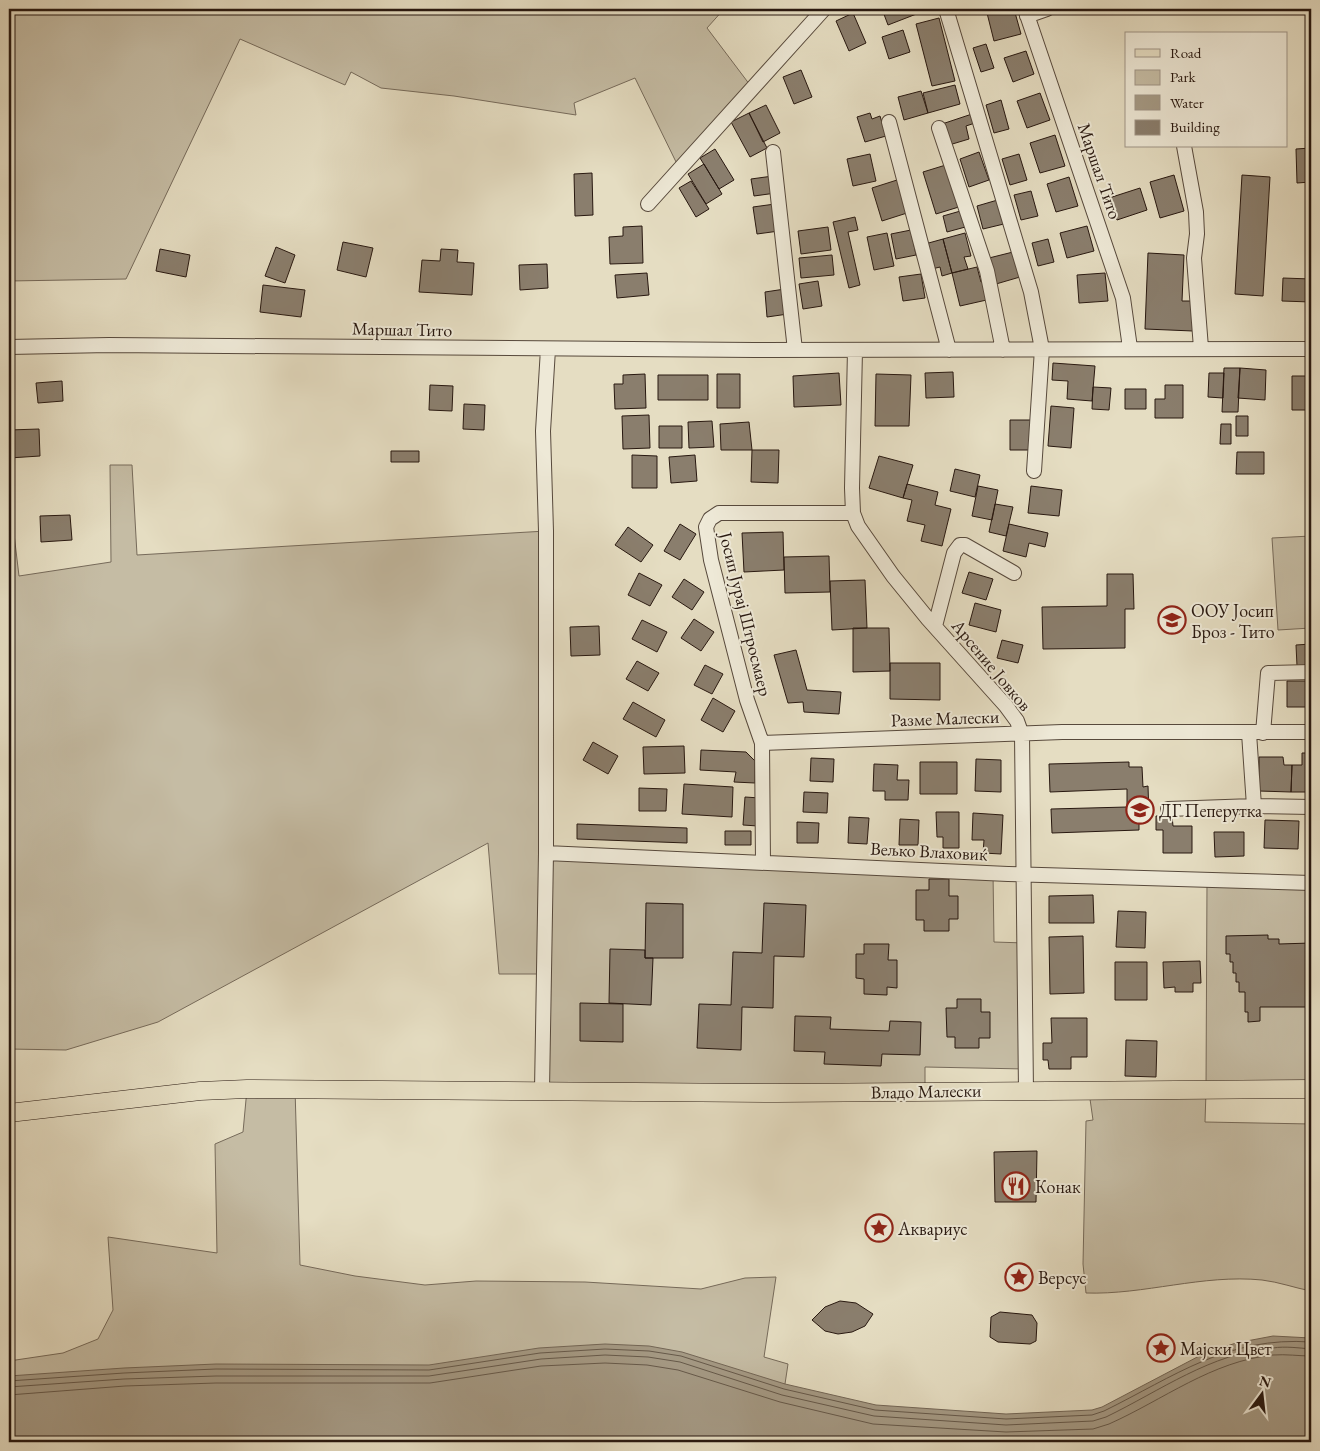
<svg xmlns="http://www.w3.org/2000/svg" width="1320" height="1451" viewBox="0 0 1320 1451" font-family="'EB Garamond',serif">
  <style>
    .green { fill: #c5bca4; stroke: #766a5a }
    .water { fill: #a59a85; stroke: #736656 }
    .lines { fill: none; stroke-linecap: round; stroke-linejoin: round }
    .shore { stroke: #66594a; stroke-width: 1 }
    .building { fill: #8a7e6d; stroke: #281810 }
    .minor-casing { stroke: #57493c; stroke-width: 16 }
    .major-casing { stroke: #281810; stroke-width: 19 }
    .minor { stroke: #eee9d7; stroke-width: 14 }
    .major { stroke: #e5ddc2; stroke-width: 18 }
    .labels { text-anchor: middle; dominant-baseline: central; stroke-width: 4; stroke-linejoin: round; paint-order: stroke }
    .street-label { font-size: 18px; fill: #281810; stroke: #eee9d7 }
    .poi-label { font-size: 18px; fill: #281810; stroke: #eee9d7; text-anchor: start }
  </style>
  <rect width="100%" height="100%" fill="#e5ddc2"/>
  <filter id="stains"><feTurbulence type="fractalNoise" baseFrequency=".004" numOctaves="4"/><feColorMatrix values="0 0 0 0 .2 0 0 0 0 .09 0 0 0 0 .02 0 0 0 .5 -.17"/></filter>
  <radialGradient id="worn" r=".72"><stop offset=".6" stop-color="#630" stop-opacity="0"/><stop offset="1" stop-color="#630" stop-opacity=".3"/></radialGradient>
  <path class="green" d="M9 9H724L707 28 750 85 678 166 635 78 574 103 576 115 454 96 381 88 351 72 345 85 240 39 126 279 9 281Z
    M110 465H132L137 555 546 531V853L993 873 994 942 1025 943 1026 1069 925 1067V1092L542 1090 544 974H499L488 843 158 1022 66 1050 9 1049V492L19 576 111 562Z
    M1311 536V628L1278 630 1272 538Z
    M1207 881 1311 883V1089L1206 1091 1205 1122 1311 1124V1291C1295 1288 1279 1282 1262 1280 1203 1274 1144 1295 1086 1293L1083 1264 1086 1121 1093 1120 1089 1092 1206 1090Z
    M295 1088 300 1265 355 1276 425 1285 476 1281 585 1282 701 1289 745 1278 776 1277 764 1357 788 1364 785 1384 9 1442V1361L63 1353 98 1339 113 1310 108 1237 217 1253 215 1144 243 1132 247 1089Z"/>
  <path class="water" d="M1273 1336 1311 1338V1442H9V1376L124 1368 216 1364 429 1365 539 1348 605 1344 649 1346 682 1352 785 1384 876 1405 1006 1414 1092 1410 1102 1407 1203 1354 1236 1343Z"/>
  <g class="lines">
    <path class="shore" d="M9 1381 124 1373 216 1369 429 1370 540 1353 605 1349 649 1351 681 1356 784 1389 875 1410 1006 1419 1092 1415 1104 1411C1175 1376 1228 1336 1311 1342
      M9 1387 124 1379 216 1376H429L541 1359 605 1355 648 1357 680 1362 782 1395 874 1416 1006 1425 1093 1421 1106 1417C1160 1391 1211 1353 1273 1348 1285 1346 1299 1348 1311 1349
      M9 1395 125 1386 216 1383H430L541 1366 605 1363 647 1365 678 1370 780 1402 873 1424 1006 1432 1093 1429 1109 1424C1163 1400 1212 1361 1273 1355 1286 1354 1299 1356 1311 1356"/>
  </g>
  <path class="building" d="M882 9H917L919 13 888 25Z
    M986 9H1014L1021 34 994 41Z
    M853 13 866 43 849 51 836 21Z
    M939 18 955 81 932 86 916 24Z
    M903 30 910 52 889 59 882 37Z
    M986 44 994 68 981 72 973 48Z
    M1026 51 1034 74 1013 82 1004 58Z
    M801 70 812 97 794 104 783 77Z
    M955 85 960 104 928 113 923 93Z
    M921 91 928 113 904 120 898 97Z
    M1040 93 1050 120 1027 128 1017 101Z
    M1001 100 1009 129 994 133 986 105Z
    M766 105 780 133 763 142 749 113Z
    M749 113 767 148 750 157 731 122Z
    M870 113 872 119 880 116 886 136 865 142 857 117Z
    M972 114 975 123 966 126 969 139 949 145 942 124Z
    M1055 135 1065 166 1040 173 1030 143Z
    M1311 148V182L1297 183 1296 149Z
    M715 149 734 180 719 189 700 158Z
    M979 152 989 180 969 187 960 159Z
    M870 154 876 181 853 186 847 159Z
    M1019 154 1027 180 1010 185 1002 159Z
    M704 164 722 194 706 204 688 174Z
    M949 164 962 206 936 214 923 172Z
    M592 173 593 215 575 216 574 174Z
    M1174 175 1184 211 1160 218 1150 182Z
    M1242 175 1270 177 1263 296 1235 294Z
    M773 176 776 193 754 196 751 179Z
    M1069 177 1078 206 1056 212 1047 184Z
    M897 180 907 213 882 221 872 188Z
    M691 181 709 209 696 217 679 188Z
    M1140 188 1147 210 1117 220 1109 198Z
    M1031 191 1038 216 1021 220 1014 195Z
    M1001 199 1008 223 983 229 977 206Z
    M775 204 779 231 757 234 753 207Z
    M964 210 969 226 947 232 943 216Z
    M855 217 858 230 848 232 860 285 849 288 833 222Z
    M642 226 643 263 610 264 609 237 623 236V227Z
    M1087 226 1094 251 1067 258 1060 233Z
    M828 227 831 250 801 254 798 231Z
    M911 230 916 255 896 259 891 234Z
    M887 233 894 266 874 270 867 237Z
    M965 233 971 256 964 257 968 269 952 273 943 239Z
    M943 239 952 273 942 276 940 267 932 269 925 244Z
    M1048 239 1054 262 1038 266 1032 243Z
    M343 242 373 248 366 277 337 270Z
    M276 247 295 255 285 283 265 276Z
    M160 249 190 255 186 277 156 271Z
    M441 249 458 250 457 262 474 263 472 295 419 292 422 260 440 261Z
    M1013 252 1020 277 996 284 989 258Z
    M1148 253 1184 255 1182 301H1194L1193 331 1145 329Z
    M832 255 834 275 801 278 799 258Z
    M547 264 548 288 520 290 519 265Z
    M977 267 981 282 987 281 991 299 960 306 952 273Z
    M647 273 649 295 617 298 615 275Z
    M1105 273 1108 301 1079 303 1077 275Z
    M921 274 925 298 903 301 899 277Z
    M1283 278 1311 279V302L1282 301Z
    M818 281 822 306 803 309 799 284Z
    M263 285 305 290 301 317 260 312Z
    M785 289 788 314 767 317 765 292Z
    M1053 363 1095 366 1092 401 1067 399 1068 381 1052 380Z
    M1224 368H1240L1238 412H1222Z
    M1240 368 1266 370 1265 400 1238 398Z
    M953 372 954 397 926 398 925 373Z
    M839 373 841 405 794 407 793 376Z
    M1209 373H1224L1223 398 1208 397Z
    M645 374 646 408 615 409 614 384H623V375Z
    M717 374H740V408H717Z
    M876 374 911 375 909 426H875Z
    M658 375H708V400H658Z
    M1292 376H1311V410H1292Z
    M62 381 63 401 38 403 36 383Z
    M430 385 453 386 452 411 429 410Z
    M1165 385H1183V418H1155V399H1165Z
    M1093 387 1111 388 1109 410 1092 409Z
    M1125 389H1146V409H1125Z
    M464 404 485 405 484 430 463 429Z
    M1051 406 1074 408 1071 448 1048 446Z
    M649 415 650 448 623 449 622 416Z
    M1236 416H1248V436H1236Z
    M1010 420H1033V450H1010Z
    M712 421 714 447 689 448 688 422Z
    M749 422 752 450H721L720 424Z
    M1221 424H1231V444H1220Z
    M659 426H682V448H659Z
    M39 429 40 456 9 458V430Z
    M752 450H779L778 483 751 482Z
    M391 451H419V462H391Z
    M1237 452H1264V474H1236Z
    M632 455 657 456V488H632Z
    M695 455 697 481 671 483 669 457Z
    M879 456 913 465 903 498 869 488Z
    M955 469 980 475 975 497 950 491Z
    M907 484 938 492 935 505 951 509 942 546 921 541 925 525 907 521 912 500 903 498Z
    M978 486 998 490 992 520 972 516Z
    M1031 486 1062 490 1059 516 1028 513Z
    M995 504 1013 507 1006 536 989 532Z
    M70 515 72 540 41 542 40 516Z
    M680 524 696 534 680 560 664 551Z
    M1009 524 1048 533 1045 547 1029 543 1026 557 1003 551Z
    M628 527 653 545 641 562 615 545Z
    M783 532 784 570 744 572 742 533Z
    M829 556 830 592 785 593 784 557Z
    M969 572 993 579 986 600 962 593Z
    M639 573 662 585 650 606 628 595Z
    M1107 574H1133L1134 609H1125V648L1043 649 1042 607 1107 606Z
    M684 579 704 592 692 610 672 597Z
    M865 580 867 628 832 630 830 581Z
    M975 603 1001 610 996 632 969 625Z
    M694 619 714 632 701 651 681 638Z
    M642 620 667 632 657 652 632 639Z
    M599 626 600 655 571 656 570 627Z
    M853 628H889L890 671 853 672Z
    M1002 640 1023 645 1018 663 997 658Z
    M1311 644V666H1297L1296 645Z
    M796 650 807 690 841 692 839 714 804 712 803 702 788 703 774 655Z
    M637 661 659 673 648 691 626 679Z
    M890 663H940V700L890 699Z
    M705 665 723 674 712 694 694 685Z
    M1287 681H1311V707H1287Z
    M713 698 735 711 723 732 701 720Z
    M633 702 665 720 656 737 623 719Z
    M593 742 618 756 608 774 583 760Z
    M684 746 685 773 644 774 643 747Z
    M701 750 746 752 755 761V783L734 782 736 772 700 770Z
    M1302 753H1311L1310 792H1291L1292 765H1302Z
    M1259 757H1283L1284 765H1292L1291 792 1259 791Z
    M811 758 834 759 833 782 810 781Z
    M976 759 1001 760V792L975 791Z
    M920 762H957V794H920Z
    M1129 762V767H1142L1143 787 1148 786 1149 816H1139V830L1052 833 1051 809 1127 807V789L1050 792 1049 764Z
    M874 764 898 765 897 780H909L908 800H885V791H873Z
    M684 784 733 787 732 817 682 814Z
    M639 788 667 789 666 811H639Z
    M804 792 828 793 827 813 803 812Z
    M745 797 760 798 758 826 743 825Z
    M936 812H959V848H943V837H937Z
    M973 813 1003 815 1001 854 983 853 984 840H972Z
    M1156 816H1172L1173 826H1192V853H1163V830H1156Z
    M849 817 869 818 867 844 848 843Z
    M900 819 919 820 918 845H899Z
    M1265 820 1299 821 1298 849 1264 848Z
    M797 822 819 823 818 843H797Z
    M577 824 687 828V843L577 839Z
    M725 831H751V845H725Z
    M1214 832H1244V856L1215 857Z
    M929 879H949V896H958V919H949V931H924V920H916V890H929Z
    M1093 895 1094 923H1049V896Z
    M646 903 683 904V958H645Z
    M764 903 806 905 804 957 774 956 773 1008 742 1007 741 1050 697 1048 699 1004 731 1005 733 952 762 953Z
    M1118 911 1146 912 1145 948 1116 947Z
    M1268 935V939H1279V944L1311 943V1007H1260V1021L1248 1022V1012H1245V992H1239V982H1236V973H1233V962H1230V954H1226V936Z
    M1083 936 1084 993 1050 994 1049 937Z
    M864 944H889L888 960H897V988L887 987V995L864 994V979L856 978V954H864Z
    M610 949 645 950V958H653L651 1005 609 1003Z
    M1200 961 1201 983H1193V992H1175V987L1164 988 1163 962Z
    M1115 962H1147V1000H1115Z
    M957 999H981V1012H990V1038H979V1048H955V1037H947L946 1008H957Z
    M580 1003 623 1004V1042L580 1041Z
    M795 1016 831 1017 830 1029 889 1031 890 1021 921 1022 920 1055 882 1054 881 1066 824 1064 825 1052 794 1051Z
    M1051 1018H1087V1057H1071V1069H1049L1048 1060H1043V1043H1052Z
    M1126 1040 1157 1041 1156 1077 1125 1076Z
    M1037 1151 1036 1202H995L994 1152Z
    M840 1301 856 1303 873 1314 865 1326 852 1332 838 1334 825 1331 812 1320 825 1307Z
    M1000 1312 1032 1315 1037 1323 1036 1341 1030 1344 998 1342 990 1337 991 1317Z"/>
  <g class="lines">
    <g class="minor-casing">
      <path id="minor" d="M946 9 1031 292 1042 349 1034 471
        M1025 9 1123 298 1130 348
        M1027 16 1047 9
        M889 122 949 350
        M939 128 987 271 1003 350
        M1184 146 1196 212 1197 234 1194 258 1201 348
        M773 152 795 350
        M648 204 824 9
        M9 347 109 345 754 350 1311 349
        M855 350 852 488 853 513 858 526 893 576 928 619 1006 706 1017 721 1022 735 1026 1091
        M935 626 954 553 960 545H965L1014 573
        M1249 733 1254 806 1311 807
        M1263 733 1268 673 1311 672
        M762 743 1062 732H1311
        M1168 809 1254 806
        M546 853 1008 874 1311 883
        M763 862 762 743 747 700 711 560 706 527 710 519 719 513H853
        M542 1090 546 853V531L543 431 548 349"/>
    </g>
    <g class="major-casing">
      <path id="major" d="M9 1113 200 1091 247 1089 777 1093 1311 1089"/>
    </g>
    <use href="#minor" class="minor"/>
    <use href="#major" class="major"/>
  </g>
  <defs>
    <g id="school-ring" transform="scale(1.4375)"><circle r="9.5" fill="#eee9d7" stroke="#8f2418" stroke-width="1.5"/><path d="M0-5L7-2L0 1L-7-2ZM-4 1L0 2.5L4 1V4Q0 6-4 4Z" fill="#8f2418"/></g>
    <g id="restaurant-ring" transform="scale(1.4375)"><circle r="9.5" fill="#eee9d7" stroke="#8f2418" stroke-width="1.5"/><path d="M-5-6h1v4h1v-4h1v4h1v-4h1v5L-1.5 .5V6h-2V.5L-5-1ZM5-6V6H3V1.5H1.5Q1.5-4 5-6Z" fill="#8f2418"/></g>
    <g id="sight-ring" transform="scale(1.4375)"><circle r="9.5" fill="#eee9d7" stroke="#8f2418" stroke-width="1.5"/><path d="M0-6L1.8-2.2L6-1.7L2.9 1.2L3.7 5.4L0 3.3L-3.7 5.4L-2.9 1.2L-6-1.7L-1.8-2.2Z" fill="#8f2418"/></g>
  </defs>
  <g fill-rule="evenodd">
    <use href="#school-ring" x="1172" y="620"/>
    <use href="#school-ring" x="1140" y="810"/>
    <use href="#restaurant-ring" x="1016" y="1186"/>
    <use href="#sight-ring" x="879" y="1228"/>
    <use href="#sight-ring" x="1019" y="1277"/>
    <use href="#sight-ring" x="1161" y="1348"/>
  </g>
  <g class="labels">
    <g class="street-label">
      <text transform="translate(1100 171) rotate(71)">Маршал Тито</text>
      <text transform="translate(402 329) rotate(1)">Маршал Тито</text>
      <text transform="translate(746 614) rotate(76)">Јосип Јурај Штросмаер</text>
      <text transform="translate(992 665) rotate(50)">Арсение Јовков</text>
      <text transform="translate(945 718) rotate(-2)">Разме Малески</text>
      <text transform="translate(929 851) rotate(3)">Вељко Влаховиќ</text>
      <text transform="translate(926 1091) rotate(-1)">Владо Малески</text>
    </g>
    <g class="poi-label">
      <text x="1191" y="610">ООУ Јосип<tspan x="1191" dy="21">Броз - Тито</tspan></text>
      <text x="1159" y="810">ДГ Пеперутка</text>
      <text x="1035" y="1186">Конак</text>
      <text x="898" y="1228">Аквариус</text>
      <text x="1038" y="1277">Версус</text>
      <text x="1180" y="1348">Мајски Цвет</text>
    </g>
  </g>
  <rect width="1320" height="1451" fill="none" stroke="#e5ddc2" stroke-width="30"/>
  <rect x="10" y="10" width="1300" height="1431" fill="none" stroke="#281810" stroke-width="2.5"/>
  <rect x="15" y="15" width="1290" height="1421" fill="none" stroke="#281810"/>
  <rect x="1125" y="32" width="162" height="115" fill="#eee9d7" stroke="#9f9587"/>
  <rect x="1135" y="49" width="25" height="8" fill="#e5ddc2" stroke="#9f9587"/>
  <text x="1170" y="58" font-size="15" fill="#281810">Road</text>
  <rect x="1135" y="70" width="25" height="15" fill="#c5bca4" stroke="#9f9587"/>
  <text x="1170" y="82" font-size="15" fill="#281810">Park</text>
  <rect x="1135" y="95" width="25" height="15" fill="#a59a85" stroke="#9f9587"/>
  <text x="1170" y="108" font-size="15" fill="#281810">Water</text>
  <rect x="1135" y="120" width="25" height="15" fill="#8a7e6d" stroke="#9f9587"/>
  <text x="1170" y="132" font-size="15" fill="#281810">Building</text>
  <g transform="translate(1262 1394) rotate(15)" stroke="#eee9d7" stroke-width="4" paint-order="stroke">
  <path d="M0-4L9 19L0 12L-9 19Z" fill="#281810"/>
  <text y="-8" font-size="14" font-weight="bold" text-anchor="middle" fill="#281810">N</text>
  </g>
  <rect width="100%" height="100%" filter="url(#stains)"/>
  <rect width="100%" height="100%" fill="url(#worn)"/>
</svg>
